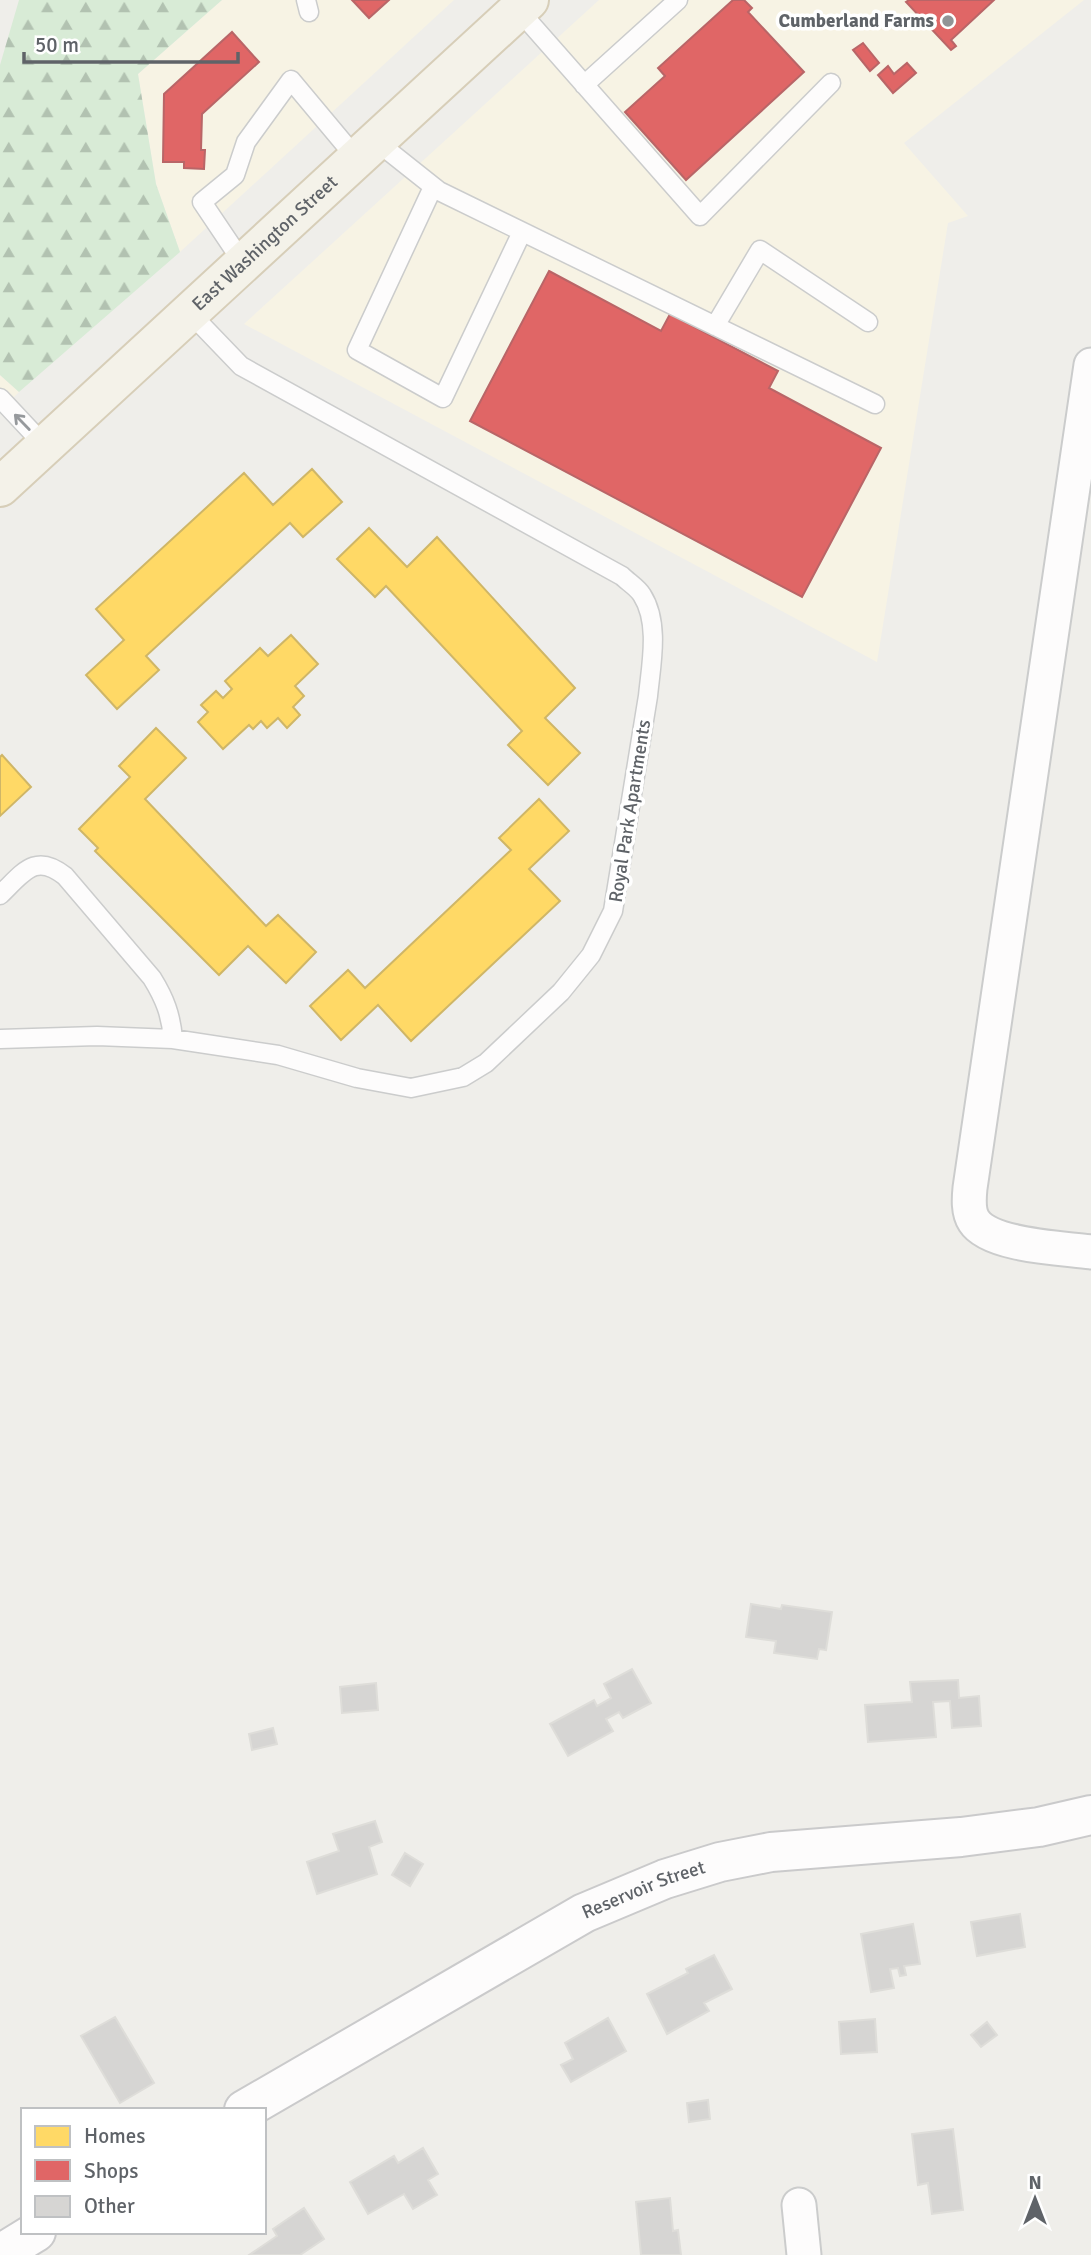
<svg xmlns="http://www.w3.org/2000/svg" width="1091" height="2255" viewBox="0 0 1091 2255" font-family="Signika,sans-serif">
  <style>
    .commercial { fill: #f7f3e4 }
    .forest { fill: url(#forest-firs) }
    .homes { fill: #ffd966; stroke: #cfb667; stroke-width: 2 }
    .shops { fill: #e06666; stroke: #b96567; stroke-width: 2 }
    .building { fill: #d6d5d3; stroke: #deddd9; stroke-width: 2 }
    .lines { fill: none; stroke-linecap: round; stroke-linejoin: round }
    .lane-casing { stroke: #cbcccc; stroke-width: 21 }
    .street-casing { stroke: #cbcccc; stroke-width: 37 }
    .secondary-casing { stroke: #cacacb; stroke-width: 42 }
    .primary-casing { stroke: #d7ceb8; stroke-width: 42 }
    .lane { stroke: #fdfcfc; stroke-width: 18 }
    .street { stroke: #fdfcfc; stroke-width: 33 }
    .secondary { stroke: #fdfcfc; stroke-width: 38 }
    .primary { stroke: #f4f2e9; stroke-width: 38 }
    .oneway { stroke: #96999c }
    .poi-dot { fill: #919496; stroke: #fff; stroke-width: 2.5 }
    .labels { text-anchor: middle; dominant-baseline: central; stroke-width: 7; stroke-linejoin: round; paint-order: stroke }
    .poi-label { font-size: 19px; font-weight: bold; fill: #5f6368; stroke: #fff; text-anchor: end }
    .street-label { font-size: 19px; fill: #5f6368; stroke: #fff }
  </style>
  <defs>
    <pattern id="forest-firs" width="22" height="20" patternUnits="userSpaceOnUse" patternTransform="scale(1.75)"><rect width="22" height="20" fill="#d8ebd6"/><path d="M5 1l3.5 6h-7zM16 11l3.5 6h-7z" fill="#b2c2b1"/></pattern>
  </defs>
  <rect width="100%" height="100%" fill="#efeeea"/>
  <path class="commercial" d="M222 0H454L180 252 156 184 138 74Z
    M599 0H1084L904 143 968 216 948 223 877 662 244 324Z
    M0 375 19 392 0 411Z"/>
  <path class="forest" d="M19 0H222L138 74 156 184 180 252 19 392 0 375V65Z"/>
  <path class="homes" d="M312 469 342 502 303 537 290 523 146 656 159 670 117 709 86 675 124 640 96 609 244 473 273 505Z
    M369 528 407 567 437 537 575 688 545 718 580 753 548 785 508 745 522 731 386 586 375 597 337 559Z
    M291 635 318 664 295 686 304 696 293 707 300 715 287 728 278 718 267 728 261 721 253 729 249 725 223 749 198 722 208 712 201 705 216 691 223 698 232 689 225 681 260 648 268 656Z
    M156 728 186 758 145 799 266 926 278 915 316 952 286 983 248 946 219 975 95 851 98 848 79 829 130 777 119 766Z
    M2 755 31 787 0 816V757Z
    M539 799 569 831 529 869 560 901 411 1041 378 1005 341 1040 310 1006 348 970 365 988 511 850 499 838Z"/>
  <path class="shops" d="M352 0H389L369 18Z
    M733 0H744L752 8 748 12 804 72 686 180 625 112 665 76 658 68Z
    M909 0H994L951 40 956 46 951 50 906 2Z
    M232 32 259 62 202 114 201 150H205L204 169 184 168V162H163L164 94Z
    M863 43 879 63 870 71 853 50Z
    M907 63 916 73 893 93 878 75 888 66 894 74Z
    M549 271 661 331 670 314 778 371 769 388 881 448 802 597 470 421Z"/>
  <path class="building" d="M751 1604 781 1609 782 1605 832 1612 826 1650 819 1649 817 1659 774 1653 776 1641 746 1637Z
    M632 1669 651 1703 623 1718 619 1712 606 1719 613 1731 568 1756 550 1724 594 1700 597 1706 611 1698 604 1684Z
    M958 1680 959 1698 979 1696 981 1726 952 1728 950 1701 933 1702 936 1737 868 1742 865 1705 912 1702 910 1682Z
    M376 1683 378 1710 342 1713 340 1687Z
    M273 1728 277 1744 252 1750 249 1734Z
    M375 1821 382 1842 369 1847 377 1874 317 1894 307 1862 339 1851 333 1834Z
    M405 1853 423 1864 410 1886 392 1875Z
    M1020 1914 1025 1947 977 1956 971 1922Z
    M913 1924 920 1964 904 1966 906 1975 900 1976 898 1968 890 1969 894 1988 871 1992 861 1934Z
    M714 1955 732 1989 704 2003 709 2011 667 2034 647 1994 688 1973 686 1969Z
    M115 2017 154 2083 120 2103 81 2036Z
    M608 2018 626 2051 571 2082 561 2065 573 2059 565 2043Z
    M875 2019 877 2052 841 2054 839 2022Z
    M987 2022 997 2035 981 2047 971 2035Z
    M708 2100 710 2119 689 2122 687 2103Z
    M953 2129 963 2210 932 2214 928 2183 918 2185 912 2134Z
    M423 2148 438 2174 428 2180 437 2195 413 2209 404 2194 368 2214 350 2182 394 2156 398 2163Z
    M670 2198 673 2231 678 2230 681 2255H641L636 2202Z
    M304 2208 324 2239 300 2255H249L277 2236 273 2229Z"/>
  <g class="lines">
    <g class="lane-casing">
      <path id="lane" d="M306 0 309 12
        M516 7 700 216 831 83
        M584 85 678 0
        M376 141 439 191 875 404
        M433 187 357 350 443 398 522 232
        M243 263 202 202 235 175 246 142 291 80 357 159
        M715 326 760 250 868 322
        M0 398 45 446
        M0 895C23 873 35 852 65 876L152 978C165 999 171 1015 173 1039
        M0 1039 97 1036 173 1039 278 1055 357 1078 411 1088 463 1077 486 1063 561 992 591 955 613 911 648 696C651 665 660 623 642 595 638 588 628 582 622 576L241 366 190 313"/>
    </g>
    <g class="street-casing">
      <path id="street" d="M1091 365 970 1188C969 1198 968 1212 974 1221 990 1246 1063 1248 1091 1252
        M799 2205 804 2255"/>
    </g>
    <g class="secondary-casing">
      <g id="secondary">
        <path id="s1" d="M244 2110 584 1913 665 1879 720 1862 771 1852 961 1837 1039 1827 1091 1815"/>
        <path d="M0 2254 36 2232"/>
      </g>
    </g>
    <g class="primary-casing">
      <g id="primary">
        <path id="s2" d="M0 487 529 0"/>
      </g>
    </g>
    <use href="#lane" class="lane"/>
    <use href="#street" class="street"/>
    <use href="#secondary" class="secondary"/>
    <use href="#primary" class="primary"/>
  </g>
  <defs><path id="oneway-shaft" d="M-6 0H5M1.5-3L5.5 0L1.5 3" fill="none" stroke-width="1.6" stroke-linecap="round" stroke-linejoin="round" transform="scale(1.75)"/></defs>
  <use class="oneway" href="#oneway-shaft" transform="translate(22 422) rotate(-134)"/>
  <circle class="poi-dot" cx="948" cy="21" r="7"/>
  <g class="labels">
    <g class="poi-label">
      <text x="934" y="21">Cumberland Farms</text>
    </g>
    <g class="street-label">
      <text stroke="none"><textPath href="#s2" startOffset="360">East Washington Street</textPath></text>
      <text transform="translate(630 811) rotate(-81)">Royal Park Apartments</text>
      <text stroke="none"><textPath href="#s1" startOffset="457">Reservoir Street</textPath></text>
    </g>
  </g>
  <rect x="21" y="2108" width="245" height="126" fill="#ffffff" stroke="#bfc1c3" stroke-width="2"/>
  <rect x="35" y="2126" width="35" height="21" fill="#ffd966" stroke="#bfc1c3" stroke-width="2"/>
  <text x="84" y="2143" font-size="21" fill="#5f6368">Homes</text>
  <rect x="35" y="2160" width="35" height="21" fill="#e06666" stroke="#bfc1c3" stroke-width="2"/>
  <text x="84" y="2178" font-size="21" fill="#5f6368">Shops</text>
  <rect x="35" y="2196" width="35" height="21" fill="#d6d5d3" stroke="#bfc1c3" stroke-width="2"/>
  <text x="84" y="2213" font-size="21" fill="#5f6368">Other</text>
  <g transform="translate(1035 2199)" stroke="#ffffff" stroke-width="5" paint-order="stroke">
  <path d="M0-5L12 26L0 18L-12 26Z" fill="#5f6368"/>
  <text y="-10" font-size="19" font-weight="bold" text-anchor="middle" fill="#5f6368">N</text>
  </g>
  <path d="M24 52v10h214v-10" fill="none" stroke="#5f6368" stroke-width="3.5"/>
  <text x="35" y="52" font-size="21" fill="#5f6368" stroke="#ffffff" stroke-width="5" paint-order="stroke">50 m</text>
</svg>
